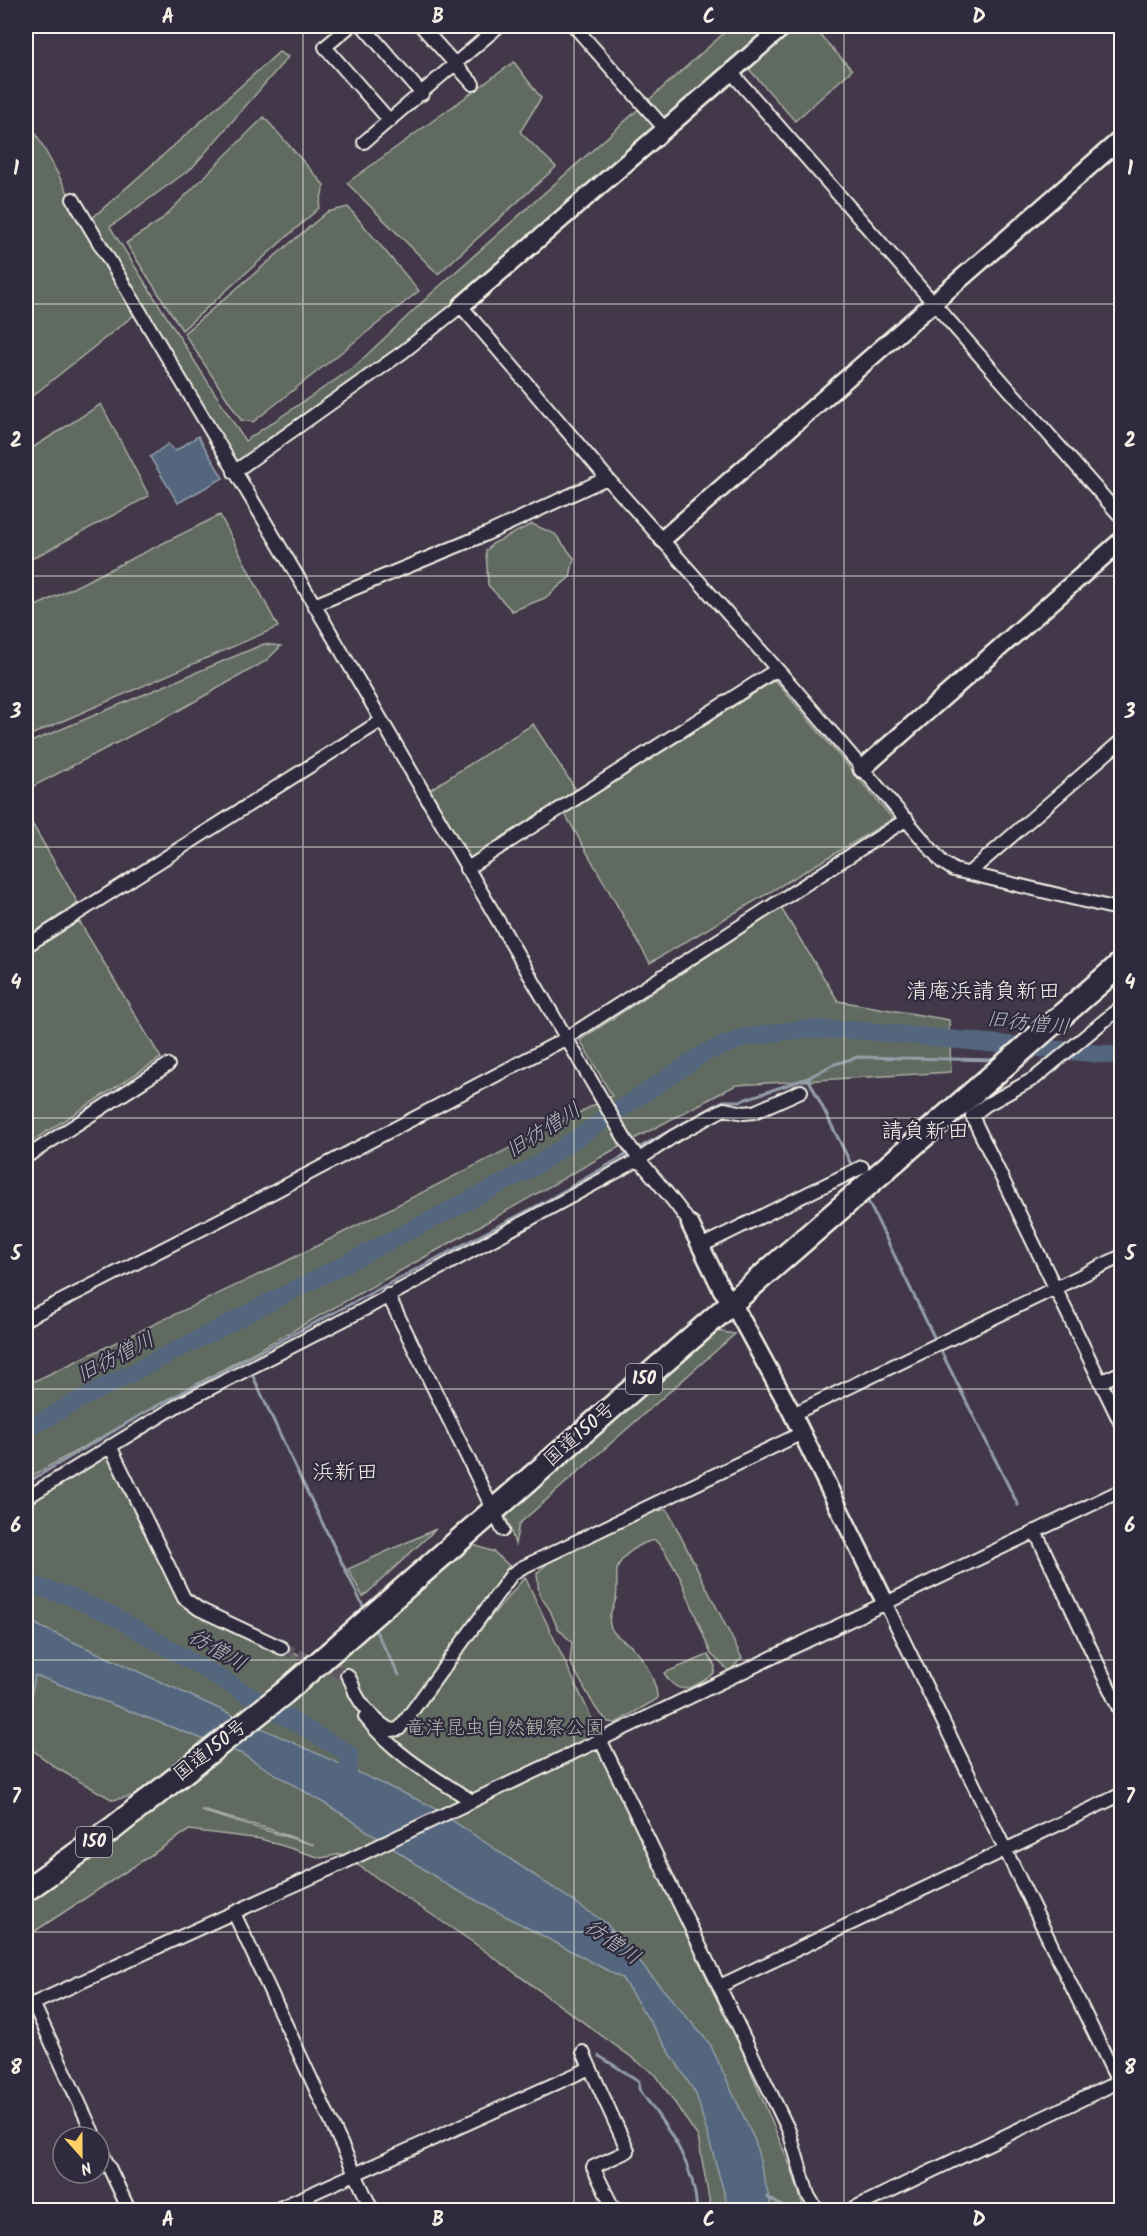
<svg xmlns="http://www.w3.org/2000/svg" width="1147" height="2236" viewBox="0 0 1147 2236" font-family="Kalam,'Klee One',sans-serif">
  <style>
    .green { fill: #606b60; stroke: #aaaea4; stroke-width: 1.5; fill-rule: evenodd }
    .water { fill: #53667e; stroke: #939ea8; stroke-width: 1.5 }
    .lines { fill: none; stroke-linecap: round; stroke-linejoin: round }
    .stream { stroke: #939ea8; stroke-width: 3 }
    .river { stroke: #53667e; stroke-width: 18 }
    .street-tunnel { stroke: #5d5461; stroke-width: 12; stroke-dasharray: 12 6; stroke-linecap: butt }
    .street-casing { stroke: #f4f1e8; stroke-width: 16 }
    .secondary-casing { stroke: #f4f1e8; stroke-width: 21 }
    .highway-casing { stroke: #f4f1e8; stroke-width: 27 }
    .street { stroke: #2f2a3d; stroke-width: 12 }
    .secondary { stroke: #2f2a3d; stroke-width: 16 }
    .highway { stroke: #2f2a3d; stroke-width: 22 }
    .grid { fill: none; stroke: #f4f1e8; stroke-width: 1.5; stroke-opacity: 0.55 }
    .labels { text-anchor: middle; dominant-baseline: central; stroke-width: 4.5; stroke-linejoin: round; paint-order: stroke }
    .shield { fill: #2f2a3d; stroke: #b9b5b5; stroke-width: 1.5 }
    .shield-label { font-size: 18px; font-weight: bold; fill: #f4f1e8 }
    .street-label { font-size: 20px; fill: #f4f1e8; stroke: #2f2a3d }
    .park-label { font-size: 20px; fill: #b1b5ab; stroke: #2f2a3d }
    .water-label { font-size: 21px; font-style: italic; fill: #b4b9be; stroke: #2f2a3d }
    .quarter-label { font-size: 22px; fill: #f4f1e8; stroke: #2f2a3d }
    .neatline { fill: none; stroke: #f4f1e8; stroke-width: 2 }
    .grid-label { font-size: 20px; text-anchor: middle; font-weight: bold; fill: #f4f1e8 }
  </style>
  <rect width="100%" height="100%" fill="#423849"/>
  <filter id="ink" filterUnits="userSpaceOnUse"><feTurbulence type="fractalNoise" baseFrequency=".0167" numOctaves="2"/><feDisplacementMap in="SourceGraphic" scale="12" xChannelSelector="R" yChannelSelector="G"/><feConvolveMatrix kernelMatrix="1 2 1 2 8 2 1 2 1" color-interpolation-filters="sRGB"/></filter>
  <g filter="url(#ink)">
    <path class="green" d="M732 26H771L662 120 442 321 239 463 162 351 88 222 279 52 288 57 192 168 110 227 245 441 353 368 433 292Z
      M795 26H812L852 70 795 121 748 68Z
      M514 62 541 98 520 132 556 167 438 274 347 183Z
      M26 115 134 315 26 401Z
      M264 117 324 185 319 208 182 330 126 243 160 221Z
      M348 207 419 291 253 422 241 420 184 333 327 212Z
      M101 404 149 496 26 562V452Z
      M220 515 278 627 26 737V611Z
      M532 524 555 534 574 558 570 577 545 598 512 611 488 585 486 551 492 544Z
      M264 644 281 646 266 661 176 712 26 790V744Z
      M775 680 893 819 650 963 565 814Z
      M533 724 580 796 466 869 423 794Z
      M26 813 78 903 26 938Z
      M781 908 838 1001 949 1020 951 1072 736 1085 617 1148 443 1247 26 1479V1385L281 1264 612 1096 580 1040Z
      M79 921 161 1058 26 1145V954Z
      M717 1331 735 1334 519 1524 515 1544 506 1516 550 1474Z
      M106 1454 179 1603 342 1673 337 1662 474 1545 494 1552 516 1572 395 1730 525 1577 693 1933 712 1990 739 2043 792 2170 804 2210H711L698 2137 656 2075 471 1941 341 1854 321 1858 261 1839 189 1830 26 1937V1902L164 1800 142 1794 113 1800 58 1769 26 1745V1500ZM202 1810 266 1828 314 1845 201 1811Z
      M667 1509 742 1658 729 1671 711 1654 681 1579 664 1550 655 1540C642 1542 620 1555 617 1570 616 1579 618 1589 616 1598 614 1608 606 1616 611 1628 616 1638 624 1640 632 1647 643 1656 658 1685 657 1699L616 1723 608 1722 595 1707 570 1662 572 1643 557 1627 550 1610 539 1594 537 1573 558 1554 624 1519Z
      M436 1529 363 1597 348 1569Z
      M708 1655 715 1666 714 1673C694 1688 679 1699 664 1673Z"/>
    <path class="water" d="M198 436 223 478 178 503 150 457 168 444 175 451Z
      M26 1618 41 1627 429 1805 606 1923 710 2044 755 2141 772 2210H729L696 2094 622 1978 449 1886 342 1814 242 1754 35 1675 30 1704 26 1702Z"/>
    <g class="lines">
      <path class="stream" d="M566 1031 601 1009
        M1014 1069 1016 1071 1045 1048
        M808 1078 853 1168
        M635 1150 723 1101H740L808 1078 832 1065 858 1057 997 1060
        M867 1199 936 1341
        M939 1347 1018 1505
        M251 1372 298 1473 365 1610
        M26 1483 149 1410 548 1200 629 1153
        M373 1626 399 1675
        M599 2056 639 2081V2089C667 2128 694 2160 697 2210
        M767 2197 788 2210"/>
      <path class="river" d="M26 1430 81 1399 532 1168 706 1052 747 1037 800 1029 856 1030 1122 1056
        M26 1583 71 1597 112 1615 349 1754 347 1788"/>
      <path class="street-tunnel" d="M282 1648 347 1675"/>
      <g class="street-casing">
        <path id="street" d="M350 26 325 47 390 121
          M363 26 422 94
          M421 26 473 84
          M574 26 665 129
          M731 72 1122 518
          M364 142 499 26
          M73 199 311 599 625 1139C644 1170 671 1194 690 1224
          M234 472 403 352 461 306 607 478 793 687 942 862 954 870 1122 910
          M314 605 484 535 607 478
          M466 869 776 670
          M969 873 1122 740
          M26 946 381 721
          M1122 1006 1035 1078 986 1105 972 1116 1122 1426
          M26 1157 168 1065
          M701 1246 862 1167
          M388 1295 503 1530
          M26 1319 249 1205 565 1039 907 819
          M1100 1382 1122 1372
          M793 1414 1122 1256
          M110 1446 184 1598 199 1609 282 1648
          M26 1498 180 1404 365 1309 638 1160 674 1136 724 1109 744 1113 754 1112 801 1091
          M1035 1531 1122 1715
          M885 1602 1122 2090
          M347 1675C354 1683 352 1688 357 1696 364 1709 379 1724 391 1730L399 1729 512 1574 521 1568 802 1433
          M365 1717C393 1754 434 1777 472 1801
          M600 1739 789 2131 808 2195 817 2210
          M234 1913 372 2210
          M720 1986 1122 1794
          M33 2003 95 2137
          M26 2007 345 1862 1122 1490
          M583 2052 628 2151 593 2167 614 2210
          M99 2146 129 2210
          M275 2210 590 2068
          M850 2210 1122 2080"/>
      </g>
      <g class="secondary-casing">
        <path id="secondary" d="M461 306 784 26
          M663 539 1122 138
          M862 769 1122 540
          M690 1224 722 1290 732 1302 791 1411 885 1602"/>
      </g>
      <g class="highway-casing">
        <path id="highway" d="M26 1890 112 1829 284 1693 1122 963"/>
      </g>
      <use href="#street" class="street"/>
      <use href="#secondary" class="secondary"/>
      <use href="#highway" class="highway"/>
    </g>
  </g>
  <path class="grid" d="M303 26V2210M574 26V2210M844 26V2210M26 304H1122M26 576H1122M26 847H1122M26 1118H1122M26 1389H1122M26 1660H1122M26 1932H1122"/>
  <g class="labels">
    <g class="shield">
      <rect x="626" y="1364" width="36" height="30" rx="4.5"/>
      <rect x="76" y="1827" width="36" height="30" rx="4.5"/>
    </g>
    <g class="shield-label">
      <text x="644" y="1379">150</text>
      <text x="94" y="1842">150</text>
    </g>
    <g class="street-label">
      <text transform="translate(580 1435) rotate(-41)">国道150号</text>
      <text transform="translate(211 1751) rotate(-38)">国道150号</text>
    </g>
    <g class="park-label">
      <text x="505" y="1729">竜洋昆虫自然観察公園</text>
    </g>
    <g class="water-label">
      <text transform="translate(1028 1024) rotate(6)">旧彷僧川</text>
      <text transform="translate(544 1131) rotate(-32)">旧彷僧川</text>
      <text transform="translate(116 1358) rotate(-27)">旧彷僧川</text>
      <text transform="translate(217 1651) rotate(30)">彷僧川</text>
      <text transform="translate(612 1943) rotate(35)">彷僧川</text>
    </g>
    <g class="quarter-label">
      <text x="983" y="992">清庵浜請負新田</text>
      <text x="925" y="1132">請負新田</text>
      <text x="345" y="1473">浜新田</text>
    </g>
  </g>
  <rect width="1147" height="2236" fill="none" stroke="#2f2a3d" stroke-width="66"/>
  <g transform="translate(81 2155) rotate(159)"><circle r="28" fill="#2f2a3d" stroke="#7e7a81" stroke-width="1.5"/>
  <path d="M0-4.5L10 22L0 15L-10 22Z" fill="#ffd166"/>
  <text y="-9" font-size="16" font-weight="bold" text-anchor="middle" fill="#f4f1e8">N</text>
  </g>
  <rect x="33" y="33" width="1081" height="2170" class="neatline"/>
  <g class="grid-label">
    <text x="168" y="23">A</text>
    <text x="438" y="23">B</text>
    <text x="709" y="23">C</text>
    <text x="979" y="23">D</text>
    <text x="16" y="175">1</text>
    <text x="1130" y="175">1</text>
    <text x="16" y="447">2</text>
    <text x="1130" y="447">2</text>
    <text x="16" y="718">3</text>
    <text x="1130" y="718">3</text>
    <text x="16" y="989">4</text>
    <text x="1130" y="989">4</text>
    <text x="16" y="1260">5</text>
    <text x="1130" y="1260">5</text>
    <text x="16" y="1532">6</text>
    <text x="1130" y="1532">6</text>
    <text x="16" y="1803">7</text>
    <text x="1130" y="1803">7</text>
    <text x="16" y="2074">8</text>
    <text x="1130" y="2074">8</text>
    <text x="168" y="2226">A</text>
    <text x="438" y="2226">B</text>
    <text x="709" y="2226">C</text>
    <text x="979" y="2226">D</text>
  </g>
</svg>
